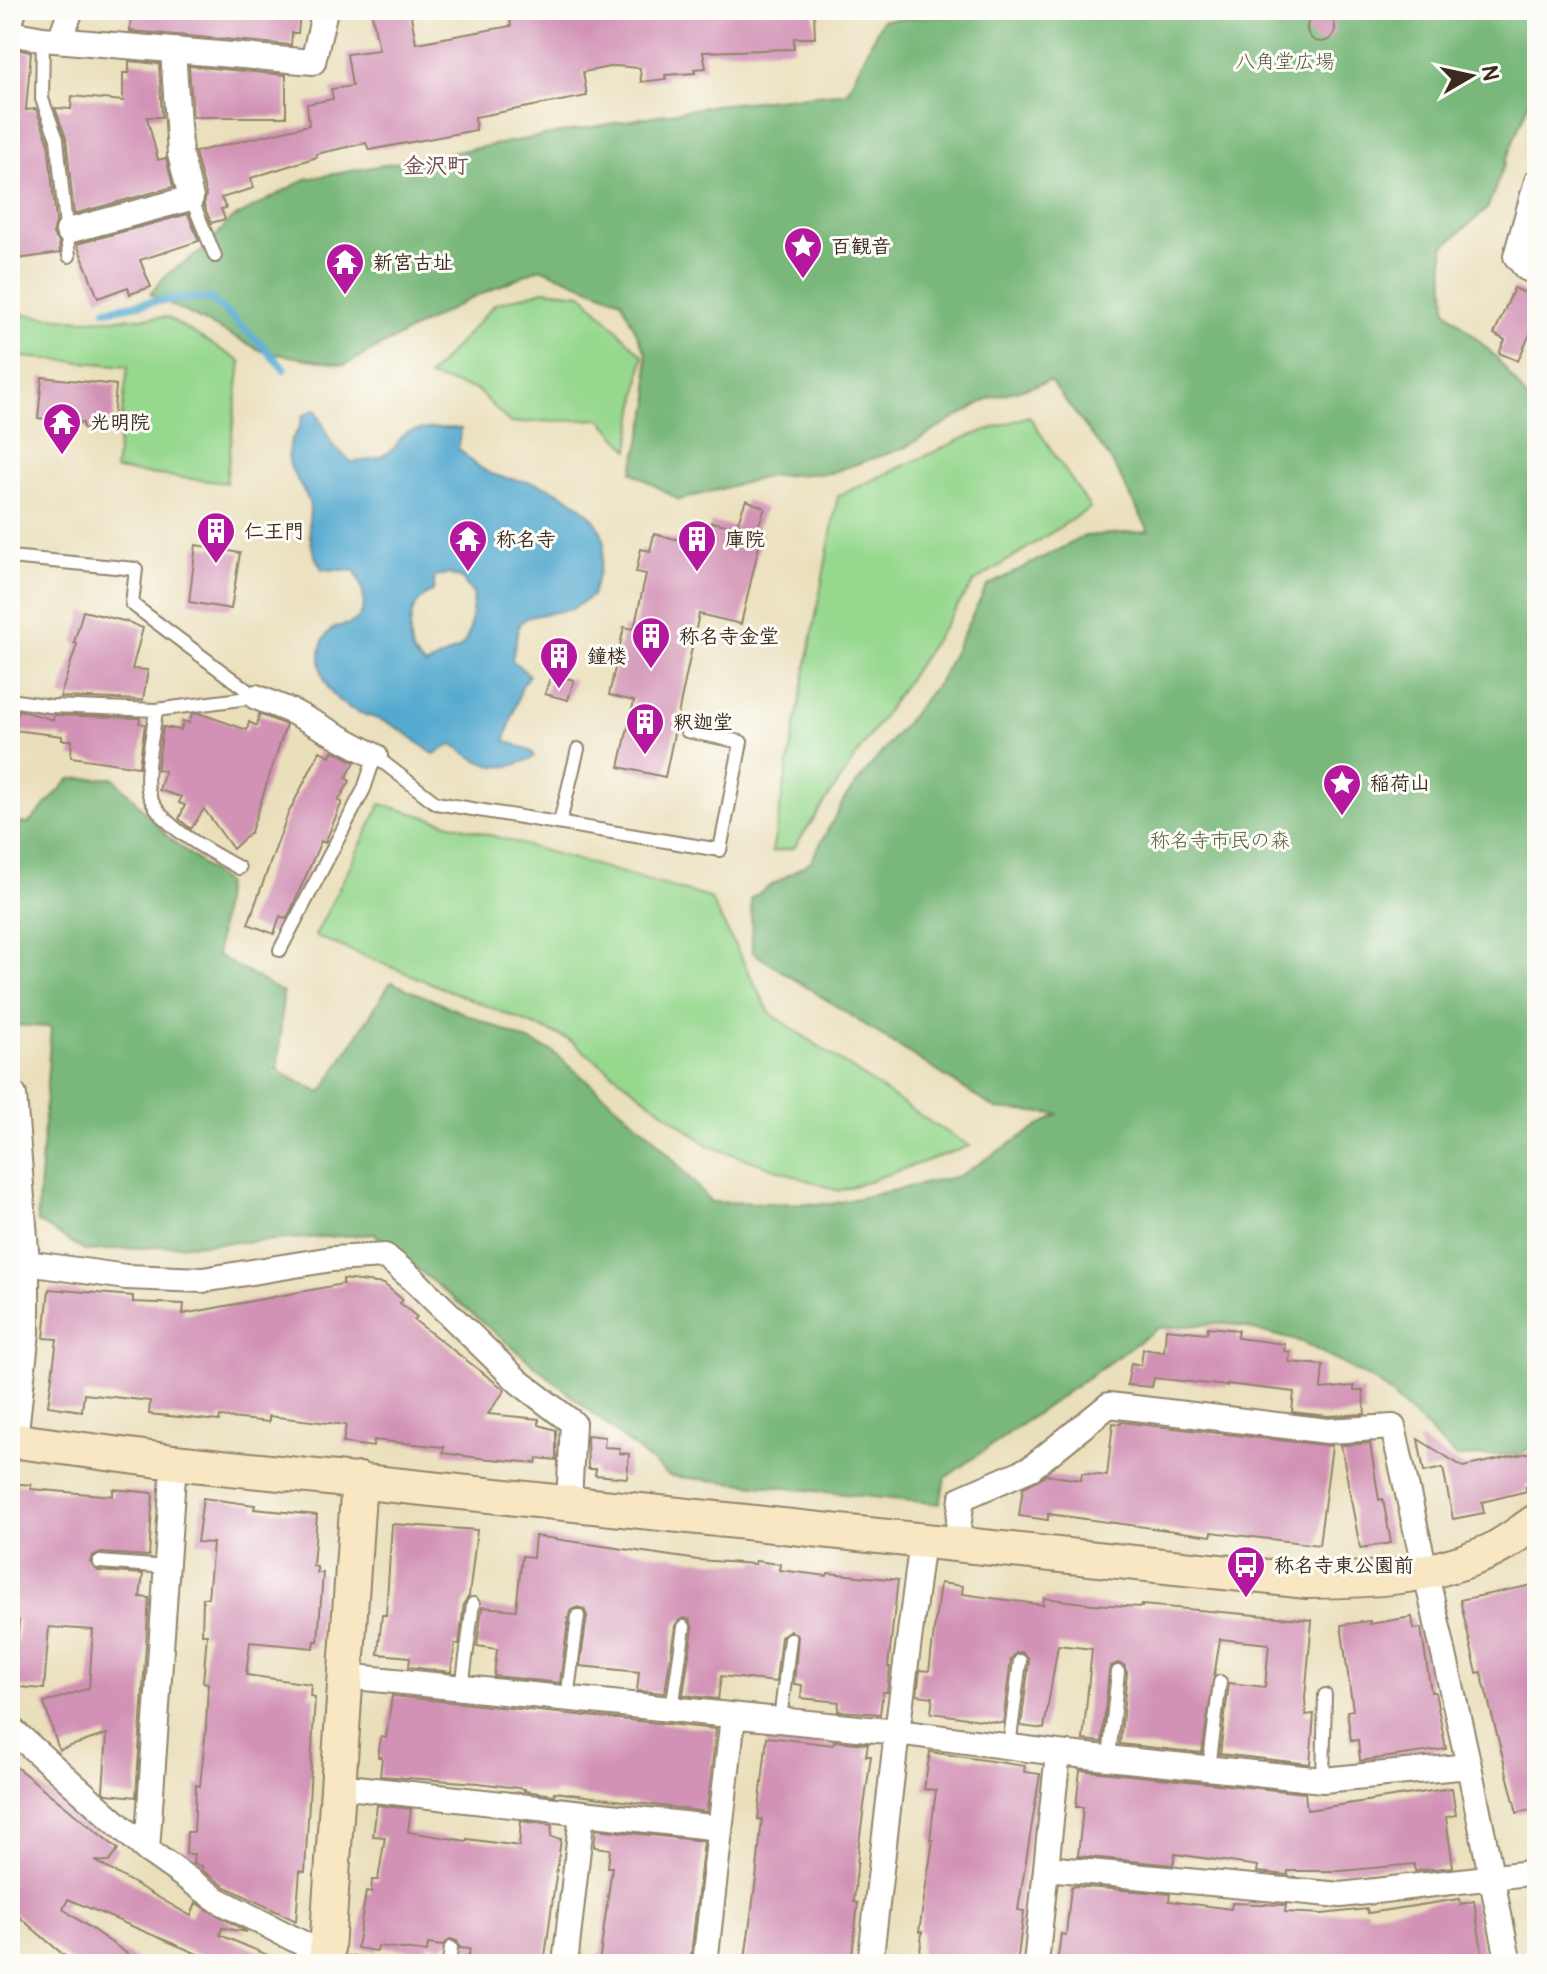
<svg xmlns="http://www.w3.org/2000/svg" width="1547" height="1974" viewBox="0 0 1547 1974" font-family="Pangolin,'Klee One',sans-serif">
  <style>
    .green { fill: #97d88f; stroke: #698156; stroke-width: 2 }
    .forest { fill: #79b87a; stroke: #5a714c; stroke-width: 2 }
    .water { fill: #53a9cf; stroke: #476a76; stroke-width: 2; fill-rule: evenodd }
    .lines { fill: none; stroke-linecap: round; stroke-linejoin: round }
    .stream { stroke: #53a9cf; stroke-width: 8 }
    .building { fill: #d292b5 }
    .lane-casing { stroke: #92846c; stroke-width: 16 }
    .street-casing { stroke: #92846c; stroke-width: 28 }
    .secondary-casing { stroke: #92846c; stroke-width: 38 }
    .lane { stroke: #fff; stroke-width: 12 }
    .street { stroke: #fff; stroke-width: 24 }
    .secondary { stroke: #f9e7c3; stroke-width: 34 }
    .labels { text-anchor: middle; dominant-baseline: central; stroke-width: 6; stroke-linejoin: round; paint-order: stroke }
    .park-label { font-size: 20px; fill: #575e40; stroke: #fdfcf7 }
    .poi-label { font-size: 20px; font-weight: bold; fill: #3b2a1e; stroke: #fdfcf7; text-anchor: start }
    .neighbourhood-label { font-size: 22px; font-weight: bold; fill: #704e53; stroke: #fdfcf7 }
  </style>
  <rect width="100%" height="100%" fill="#fdfcf7"/>
  <filter id="ink" filterUnits="userSpaceOnUse"><feTurbulence type="fractalNoise" baseFrequency=".0125" numOctaves="2"/><feDisplacementMap in="SourceGraphic" scale="16" xChannelSelector="R" yChannelSelector="G"/><feConvolveMatrix kernelMatrix="1 2 1 2 8 2 1 2 1" color-interpolation-filters="sRGB"/></filter>
  <filter id="wash" filterUnits="userSpaceOnUse"><feTurbulence type="fractalNoise" baseFrequency=".006" numOctaves="4" result="noise"/><feDisplacementMap in="SourceGraphic" scale="32" xChannelSelector="R" yChannelSelector="G"/><feGaussianBlur stdDeviation="1.8" result="paint"/><feColorMatrix in="noise" values="0 0 0 0 0 0 0 0 0 0 0 0 0 0 0 0 0 1.4 0 .05"/><feComposite in="paint" operator="in"/></filter>
  <g filter="url(#wash)">
    <rect width="100%" height="100%" fill="#eadfbb"/>
    <path class="green" d="M544 290 582 294 643 356 629 450 601 419 510 423 477 390 428 377 495 304Z
      M10 313 80 320 167 317 241 362 226 483 115 470 128 366 10 356Z
      M1029 416 1090 508 974 582 794 848 772 852 838 496 964 438Z
      M381 804 710 898 770 1013 933 1124 970 1146 839 1191 709 1146 568 1039 315 936Z"/>
    <path class="forest" d="M986 10H1537V81L1487 209 1443 247 1446 310 1497 358 1537 412V1443L1520 1454 1456 1457 1380 1384 1302 1342 1227 1323 1158 1328 945 1478 940 1504 669 1476 375 1234 85 1251 37 1221 51 1027 10 1025V821L28 824 70 779 114 778 167 836 225 883 217 955 283 993 278 1071 321 1093 391 982 552 1051 652 1136 711 1202 831 1204 959 1176 1058 1114 996 1109 752 952 751 898 811 861 845 798 940 680 987 586 1085 536 1149 531 1111 460 1050 381 990 398 904 448 830 473 770 476 679 500 632 472 650 403 646 353 621 300 540 268 466 301 345 365 264 352 150 294 166 275 205 249 230 220 306 179 714 105 847 92 882 20 981 14Z"/>
    <path class="water" d="M316 409 331 443 351 462C367 461 380 460 393 449 397 445 400 437 405 434 413 428 451 427 461 429L458 448C468 458 479 469 492 474 503 479 522 480 535 483 561 490 605 515 604 547 603 563 596 580 592 596L572 609 528 617 519 624 512 660 529 675 522 686 505 740 532 752 534 757C502 775 481 766 453 744L434 754C420 746 409 733 394 726 376 716 355 715 339 701 322 687 313 653 327 634 332 626 341 626 349 624 372 615 363 587 355 571L322 569C312 554 309 539 309 521 309 515 311 509 309 502 303 484 282 467 290 444 294 432 300 433 302 416ZM449 574 462 579 474 596C471 611 473 635 461 647 458 650 432 661 426 666 409 654 410 646 410 627 411 608 417 600 433 591L435 576Z"/>
    <g class="lines">
      <path class="stream" d="M106 310 156 301 190 298 211 299 259 342 284 369"/>
    </g>
    <g id="blocks">
      <path class="building" d="M131 10H255L300 14 298 33H292L291 45 130 31Z
        M371 10H410L416 43 511 26 508 10H574L575 16 611 10H652V17L702 10H814L815 38H794V49L703 52 706 68 694 69 695 73 665 75 666 79 641 82 640 68 615 66 583 72 587 96 475 117 476 130 369 150 366 143 316 154 317 157 251 178 254 188 221 198 226 208 221 209 225 219 211 223 204 205 206 194 195 152 309 125 307 104 333 99 331 89 352 86 347 54 379 50Z
        M1307 28a14 14 0 1 1 28 0a14 14 0 1 1-28 0Z
        M10 48 31 52 26 110 36 109 48 141 56 222 53 234 59 242 60 253 10 260V162H15L10 130 15 129 13 119H10Z
        M129 61 159 64 162 117H147L158 160 166 158 173 187 74 214 66 138 55 108 71 109 72 96 123 101V73H129Z
        M189 66 286 75V117H193Z
        M188 214 199 241 140 260 151 287 130 294 128 287 98 298 77 244Z
        M1514 288 1532 296 1528 305 1537 309V318L1518 361 1499 353 1505 340 1494 334Z
        M42 377 116 385 112 431 83 428V423L38 418Z
        M746 500 765 508 756 532 762 533 741 624 699 614 665 777 619 767 634 701 609 695 624 627 634 629 646 574 636 572 641 549 650 551 654 534 706 546 711 522 736 527Z
        M196 545 240 553 231 609 189 602Z
        M83 611 128 622 143 628 132 669 148 670 143 700 60 697 77 644 74 643Z
        M551 674 574 680 568 700 545 694Z
        M19 710 53 720 54 715 140 718 139 723 145 724 139 767 71 757 72 740H62V736L13 730Z
        M199 713 247 730 249 722 257 726 259 714 286 725 251 832 233 849 204 809 191 829 179 819 185 805 179 803 181 797 159 790 165 771 157 770 163 727 181 730 183 721 189 723 192 714Z
        M333 750 355 762 346 778 350 781 338 801 342 802 325 843 321 841 291 910 286 919 280 916 274 934 248 924 288 814 320 751 330 756Z
        M343 1279 384 1284 403 1300 400 1303 417 1317 414 1320 505 1390 488 1414 539 1419V1425L556 1430V1460L537 1458 536 1463 480 1458 443 1453 444 1447 374 1440 373 1447 343 1443 346 1425 269 1416V1422L220 1417 219 1421 149 1414 150 1401 84 1394 82 1411 48 1406 57 1339 44 1338 49 1289 133 1296V1302L184 1304 183 1314 343 1284Z
        M1208 1327 1238 1330 1237 1338 1285 1344 1284 1351 1290 1352 1289 1362 1323 1365 1321 1389 1354 1386V1391H1363L1365 1414 1328 1416 1292 1412 1294 1392 1227 1384V1386L1154 1378 1152 1387 1127 1385 1131 1363 1141 1365 1143 1349 1164 1352 1166 1329 1207 1333Z
        M1121 1422 1332 1446 1319 1545 1212 1532 1211 1536 1048 1514V1520L1019 1516 1023 1488 1046 1475 1081 1480 1082 1473 1107 1476 1113 1423 1121 1424Z
        M587 1435 605 1437 604 1447 620 1448 619 1453 629 1454 627 1478 595 1475 596 1469H588Z
        M1418 1439 1463 1467 1537 1451V1482L1525 1486 1527 1491 1482 1502 1484 1513 1453 1519 1443 1468 1424 1472Z
        M1370 1443 1379 1500 1383 1499 1391 1543 1360 1548 1341 1445Z
        M10 1483 31 1485V1489L113 1496V1489L153 1493 149 1556 99 1553 92 1556 90 1562 98 1571 143 1574 140 1597 149 1598 136 1797 107 1794 103 1791 107 1734 59 1750 44 1703 89 1688 93 1630 49 1627 44 1689 19 1687V1682L14 1681 19 1621 10 1620Z
        M203 1498 255 1505 254 1509 317 1515 313 1566 317 1567V1573H323L318 1641H315L314 1648 250 1642 246 1675 311 1684 310 1696 315 1697 305 1872 300 1871 296 1921 226 1887 202 1870V1866L193 1864 194 1854H186L187 1832H194L196 1785 200 1786 206 1728 208 1683 203 1682 207 1634H202L203 1598H208L213 1543 197 1542Z
        M392 1524 477 1530 469 1596 464 1603 459 1644H455L451 1672 409 1667 410 1657 378 1654 382 1615H386Z
        M535 1536 698 1560 755 1564V1561L780 1564 779 1570 827 1576 828 1573 898 1580 888 1667H890L887 1692H883L880 1714 838 1711 839 1702 801 1698 802 1685 794 1684 798 1636 790 1630 781 1637 776 1682 721 1676 718 1699 683 1695 693 1628 690 1620 685 1618 678 1621 675 1626 665 1693 637 1691 639 1672 580 1666 587 1616 584 1609 578 1607 571 1610 569 1615 560 1683 494 1676 497 1649 477 1646 482 1607 516 1610 522 1556 533 1557Z
        M940 1583 963 1586 962 1594 1043 1605 1044 1598 1092 1604 1142 1607V1605L1312 1620 1305 1698 1306 1715 1314 1714 1310 1764 1220 1754 1229 1683 1265 1687 1269 1644 1220 1639 1202 1753 1120 1744 1127 1673 1124 1665 1118 1663 1111 1666 1109 1671 1102 1742 1083 1740 1092 1649 1058 1645 1044 1729 1021 1726 1029 1662 1028 1657 1022 1652 1016 1653 1011 1659 1003 1723 931 1713 933 1697 917 1695 920 1670 929 1671Z
        M1537 1584V1661L1533 1662 1537 1682V1808L1517 1813 1481 1672 1477 1673 1460 1600Z
        M1412 1617 1414 1629 1421 1628 1431 1692H1435L1446 1749 1360 1761 1358 1740 1351 1741 1347 1711 1353 1710 1341 1625 1370 1621V1624Z
        M392 1696 716 1729 707 1812 554 1792V1795L524 1791 525 1789 479 1783 380 1776 382 1757H378L381 1737 386 1738Z
        M767 1737 833 1745 834 1741 868 1744 866 1756H871L859 1843 854 1902 858 1903 851 1964H779L745 1959 756 1879 762 1819H758Z
        M930 1752 1025 1766 1024 1772 1040 1774 1018 1910 1024 1911 1017 1964H919L922 1932H919L933 1840H930L936 1790 924 1789Z
        M10 1762 118 1849 109 1862 95 1861 191 1916 196 1903 247 1932 222 1928 220 1935 289 1964H221L68 1899 63 1909 142 1964H74L10 1909Z
        M1080 1770 1305 1793 1307 1810 1452 1788 1456 1815 1446 1817 1453 1867 1415 1871 1414 1864 1341 1871H1288V1875L1257 1872 1258 1866 1175 1854 1173 1865 1078 1856 1083 1807H1076Z
        M377 1805 411 1809 408 1832 467 1841V1839L519 1846 521 1821 552 1825 551 1837 561 1839 544 1964H467L470 1949 460 1948 457 1941 451 1939 442 1946 428 1944 427 1952 378 1946 377 1951 357 1948 366 1892 371 1893 372 1880H378L385 1837 373 1836Z
        M596 1829 704 1841 690 1964H599L612 1867H608L610 1849 594 1847Z
        M1075 1886 1170 1894 1169 1901 1231 1909 1232 1903 1286 1905 1285 1912 1322 1914 1367 1909 1368 1913 1460 1899 1461 1904 1474 1901 1484 1964H1057L1061 1934 1066 1935 1071 1887Z"/>
    </g>
  </g>
  <g filter="url(#ink)">
    <use href="#blocks" fill-opacity="0" stroke="#92846c" stroke-width="2"/>
    <g class="lines">
      <g class="lane-casing">
        <path id="lane" d="M14 33 20 10
          M43 39 42 99 57 139 69 256
          M191 198 215 256
          M10 557 136 569 132 604 256 697
          M10 700 50 706 156 710 256 697
          M156 710C154 729 144 772 148 790 155 825 210 851 239 868
          M560 822 578 749
          M280 950 364 789 375 756 436 803 720 850 741 742 687 731
          M99 1562 167 1567
          M462 1688 473 1604
          M567 1699 578 1616
          M672 1709 684 1627
          M780 1720 790 1639
          M1009 1747 1020 1661
          M1109 1758 1118 1672
          M1209 1768 1220 1682
          M1323 1780 1325 1695
          M330 1961 359 1964
          M449 1964 451 1948"/>
      </g>
      <g class="street-casing">
        <path id="street" d="M10 33 43 39 313 62 325 10
          M60 39 71 10
          M1537 181 1516 256 1526 268 1537 273
          M68 231 191 198 180 154 173 50
          M256 697 293 712 375 756
          M10 1094 14 1095 27 1263V1332L15 1440
          M27 1263 126 1277 203 1280 332 1259 385 1256 413 1279 519 1382 573 1423 569 1502
          M922 1541 897 1732 1058 1753 1323 1780 1469 1766
          M956 1544 962 1498 1031 1468 1109 1405 1328 1431 1393 1427 1469 1766 1509 1964
          M345 1676 897 1732 870 1964
          M10 1728 147 1850 218 1900 327 1956
          M338 1786 720 1828
          M147 1850 174 1462
          M1046 1868 1341 1895 1537 1872
          M565 1964 582 1814
          M705 1964 733 1716
          M1036 1964 1058 1753"/>
      </g>
      <g class="secondary-casing">
        <path id="secondary" d="M10 1440 174 1462 1307 1581C1370 1580 1424 1579 1484 1554 1503 1547 1520 1532 1537 1521
          M326 1964 359 1480"/>
      </g>
      <use href="#lane" class="lane"/>
      <use href="#street" class="street"/>
      <use href="#secondary" class="secondary"/>
    </g>
  </g>
  <defs>
    <g id="sight-pin" transform="scale(2)"><path d="M0 17L-7.5 6A9.5 9.5 0 1 1 7.5 6Z" fill="#b5179e" stroke="#fdfcf7"/><path d="M0-6L1.8-2.2L6-1.7L2.9 1.2L3.7 5.4L0 3.3L-3.7 5.4L-2.9 1.2L-6-1.7L-1.8-2.2Z" fill="#fff"/></g>
    <g id="temple-pin" transform="scale(2)"><path d="M0 17L-7.5 6A9.5 9.5 0 1 1 7.5 6Z" fill="#b5179e" stroke="#fdfcf7"/><path d="M0-6L5-2H3V0L6.5 2.5H4V6H1.5V3h-3V6H-4V2.5H-6.5L-3 0V-2H-5Z" fill="#fff"/></g>
    <g id="building-pin" transform="scale(2)"><path d="M0 17L-7.5 6A9.5 9.5 0 1 1 7.5 6Z" fill="#b5179e" stroke="#fdfcf7"/><path d="M-4-6H4V6H1V3H-1V6H-4ZM-2.5-4.3h1.7v1.8h-1.7ZM.8-4.3h1.7v1.8H.8ZM-2.5-1h1.7V.8h-1.7ZM.8-1h1.7V.8H.8Z" fill="#fff"/></g>
    <g id="bus-pin" transform="scale(2)"><path d="M0 17L-7.5 6A9.5 9.5 0 1 1 7.5 6Z" fill="#b5179e" stroke="#fdfcf7"/><path d="M-5-6H5V4H4V6H2V4H-2V6H-4V4H-5ZM-3.5-4V0h7V-4ZM-3.5 1.2v1.5H-2V1.2ZM2 1.2v1.5H3.5V1.2Z" fill="#fff"/></g>
  </defs>
  <g fill-rule="evenodd">
    <use href="#sight-pin" x="803" y="246"/>
    <use href="#temple-pin" x="345" y="262"/>
    <use href="#temple-pin" x="62" y="422"/>
    <use href="#building-pin" x="216" y="531"/>
    <use href="#temple-pin" x="468" y="539"/>
    <use href="#building-pin" x="697" y="539"/>
    <use href="#building-pin" x="651" y="636"/>
    <use href="#building-pin" x="559" y="656"/>
    <use href="#building-pin" x="645" y="722"/>
    <use href="#sight-pin" x="1342" y="783"/>
    <use href="#bus-pin" x="1246" y="1565"/>
  </g>
  <g class="labels">
    <g class="park-label">
      <text x="1285" y="61">八角堂広場</text>
      <text x="1220" y="840">称名寺市民の森</text>
    </g>
    <g class="poi-label">
      <text x="831" y="246">百観音</text>
      <text x="373" y="262">新宮古址</text>
      <text x="90" y="422">光明院</text>
      <text x="244" y="531">仁王門</text>
      <text x="496" y="539">称名寺</text>
      <text x="725" y="539">庫院</text>
      <text x="679" y="636">称名寺金堂</text>
      <text x="587" y="656">鐘楼</text>
      <text x="673" y="722">釈迦堂</text>
      <text x="1370" y="783">稲荷山</text>
      <text x="1274" y="1565">称名寺東公園前</text>
    </g>
    <g class="neighbourhood-label">
      <text x="436" y="166">金沢町</text>
    </g>
  </g>
  <rect width="1547" height="1974" fill="none" stroke="#fdfcf7" stroke-width="40"/>
  <g transform="translate(1471 76) rotate(81)" stroke="#fdfcf7" stroke-width="6" paint-order="stroke">
  <path d="M0-6L14 30L0 20L-14 30Z" fill="#3b2a1e"/>
  <text y="-12" font-size="22" font-weight="bold" text-anchor="middle" fill="#3b2a1e">N</text>
  </g>
</svg>
